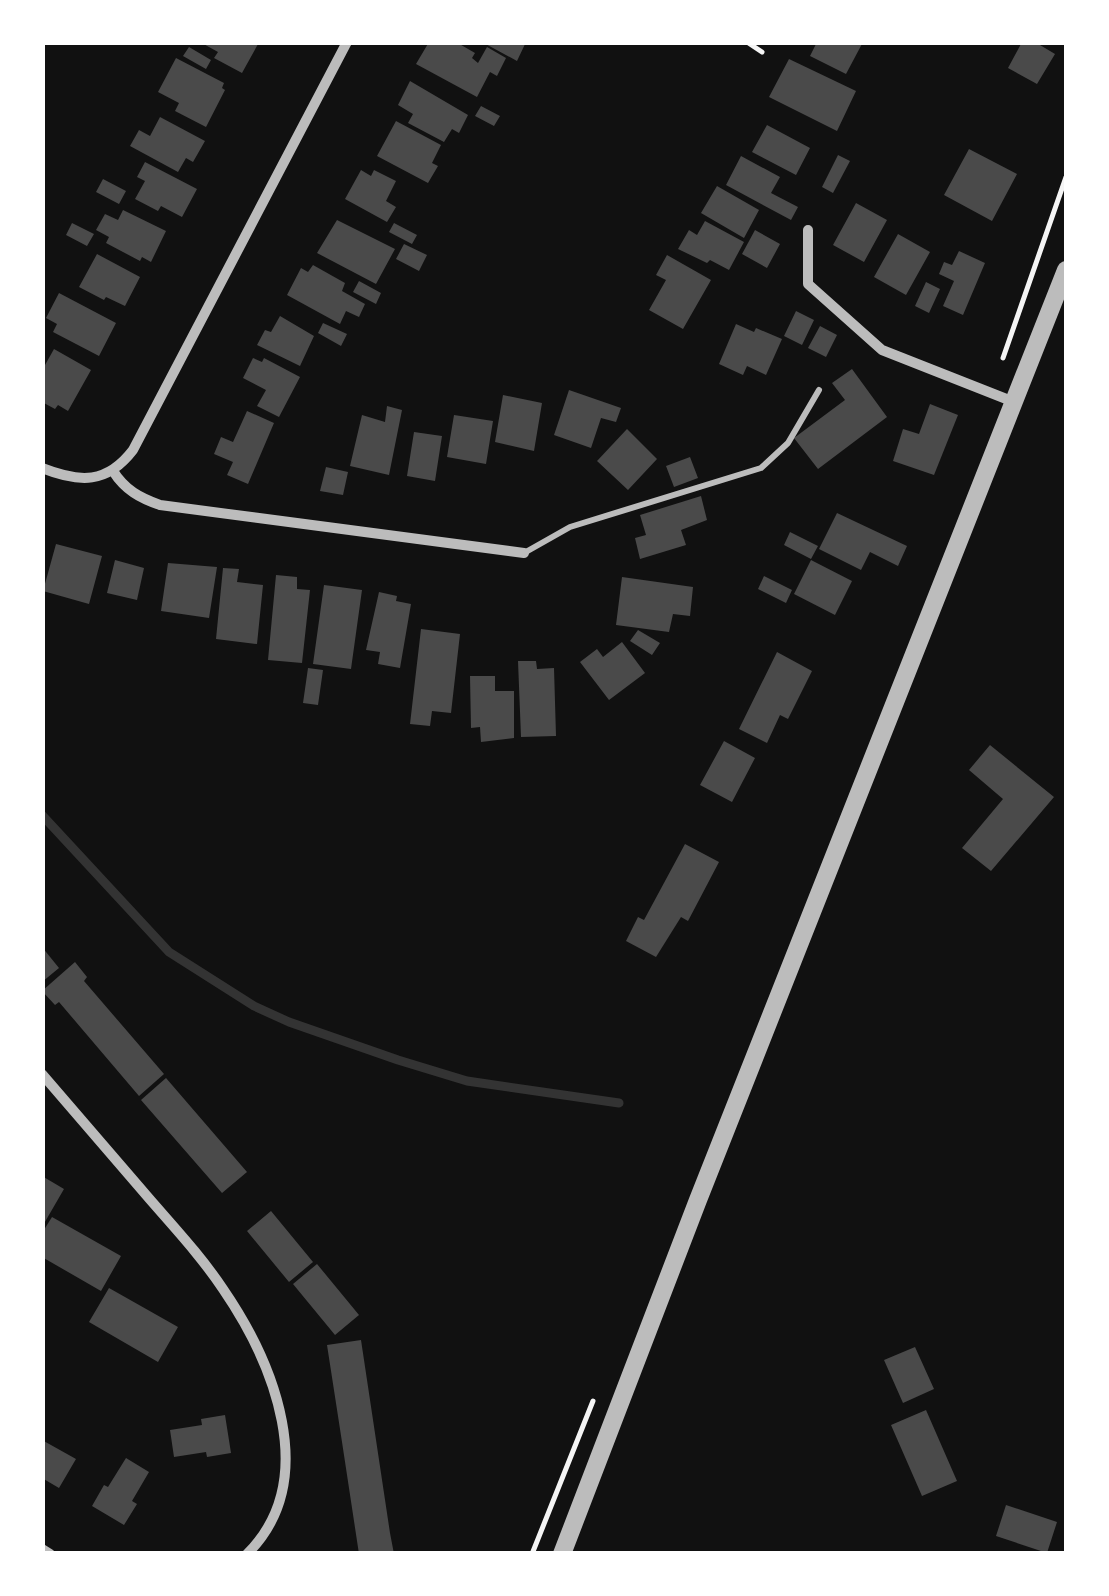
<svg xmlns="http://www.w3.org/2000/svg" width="1109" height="1596" viewBox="0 0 1109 1596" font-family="'DejaVu Sans',sans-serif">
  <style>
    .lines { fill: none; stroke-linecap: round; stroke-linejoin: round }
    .stream { stroke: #333; stroke-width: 9 }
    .building { fill: #4a4a4a }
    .path { stroke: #f5f5f5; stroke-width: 5 }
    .service { stroke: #bcbcbc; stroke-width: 6 }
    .minor { stroke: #bcbcbc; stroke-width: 10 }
    .tertiary { stroke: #bcbcbc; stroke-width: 18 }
  </style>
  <rect width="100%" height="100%" fill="#111"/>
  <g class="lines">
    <path class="stream" d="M42 815 169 952 254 1006 289 1022 398 1060 467 1081 619 1103"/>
  </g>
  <path class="building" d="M200 42H256L258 44 242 73 214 58 218 52Z
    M429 42H456L475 53 472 58 478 63 487 47 506 58 497 76 490 72 477 97 416 64Z
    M482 42H526L517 61Z
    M817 42H863L846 74 810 56Z
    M1022 42H1035L1055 54 1037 84 1008 68Z
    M189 47 211 60 206 69 183 56Z
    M176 58 224 83 222 88 225 90 206 127 175 111 179 103 158 92Z
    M789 59 856 91 837 131 769 97Z
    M410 81 468 115 459 133 452 129 444 142 408 123 413 114 398 105Z
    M481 106 500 116 494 126 475 116Z
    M160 117 205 141 193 162 186 158 178 172 130 146 139 130 150 136Z
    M396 121 441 145 432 163 438 166 428 183 377 156Z
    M767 125 810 148 796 175 752 152Z
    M969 149 1017 174 992 221 944 195Z
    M838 155 850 161 833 193 822 187Z
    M741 156 780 177 771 193 798 207 791 220 726 185Z
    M145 162 197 189 182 217 161 206 158 211 135 199 145 181 137 177Z
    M361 170 371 176 374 170 396 181 386 201 396 207 387 222 345 199Z
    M103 179 126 191 119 204 96 192Z
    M717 186 759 210 744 238 701 213Z
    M856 203 887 220 864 262 833 245Z
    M123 210 166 231 151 262 142 257 140 261 106 243 109 237 96 230 105 214 118 220Z
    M337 220 395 249 376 284 317 253Z
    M705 221 744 242 729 270 710 260 707 263 678 249 689 230 697 235Z
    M72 223 94 234 87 246 66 235Z
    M394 223 417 235 412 244 389 232Z
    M755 230 780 244 767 268 742 254Z
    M898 234 930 252 906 295 874 277Z
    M404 244 427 255 419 271 396 259Z
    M959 251 985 263 963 315 943 306 954 281 939 274 944 262 952 265Z
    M97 254 140 277 125 306 106 297 104 300 79 287Z
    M667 255 711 280 683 329 649 310 666 280 656 275Z
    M313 265 345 283 342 291 365 304 359 317 346 311 340 324 287 295 301 268 308 272Z
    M359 281 381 293 376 304 353 292Z
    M926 282 940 289 929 313 915 306Z
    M59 293 116 323 99 356 53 332 57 324 46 318Z
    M796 311 814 320 802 345 784 336Z
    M280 316 314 336 300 366 257 345 265 330 271 332Z
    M323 323 347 334 341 346 318 333Z
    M736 324 754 332 756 328 782 339 766 375 747 366 743 375 719 364Z
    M820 326 837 335 826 357 808 348Z
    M54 349 91 370 68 411 58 405 55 409 42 402V364L45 365Z
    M253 358 262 362 264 358 300 377 279 417 257 406 266 390 243 378Z
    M852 369 887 417 818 469 794 438 845 400 832 383Z
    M569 390 621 408 616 422 601 418 591 448 554 435Z
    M503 395 542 403 534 451 495 442Z
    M930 404 958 415 934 475 893 461 903 429 919 434Z
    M387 406 402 410 389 475 350 466 362 415 385 422Z
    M247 411 274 423 248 484 227 475 233 462 214 454 221 437 233 442Z
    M454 415 493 421 486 464 447 457Z
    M627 429 657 459 628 490 597 461Z
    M414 432 442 436 435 481 407 476Z
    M690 457 698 478 674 487 666 466Z
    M326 467 348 472 343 495 320 491Z
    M701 496 707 520 681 530 686 545 640 559 635 538 646 535 640 515Z
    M837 513 907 546 898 566 870 552 861 570 819 549Z
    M790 532 818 546 811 559 784 545Z
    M56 544 102 556 89 604 43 591Z
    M115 560 144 568 137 600 107 593Z
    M811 560 852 581 835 615 794 594Z
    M168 563 217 567 209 618 161 611Z
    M223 568 239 569 237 582 263 585 257 644 216 639Z
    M276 575 297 577V589L310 590 302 663 268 660Z
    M764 576 792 590 786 603 758 589Z
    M622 577 693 587 690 616 673 614 669 632 616 625Z
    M324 585 362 590 351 669 313 664Z
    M379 592 397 596 396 601 411 604 400 668 378 664 380 652 366 650Z
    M421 629 460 634 451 713 432 711 430 726 410 724Z
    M638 630 660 643 652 655 630 641Z
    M622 642 645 673 609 700 580 662 597 649 603 657Z
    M777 652 812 671 788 719 780 715 767 743 739 729Z
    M518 661H536L537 669 554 668 556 736 521 737Z
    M308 668 323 670 318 705 303 703Z
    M470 676H495V691H514V738L481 742 480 727 471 728Z
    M724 741 755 758 732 802 700 785Z
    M990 745 1054 797 991 871 962 848 1003 799 969 770Z
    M685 844 719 862 688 921 681 917 656 957 626 941 638 917 644 920Z
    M42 947 59 968 42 982Z
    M75 962 87 977 84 981 164 1074 139 1096 59 1002 55 1005 42 991Z
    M166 1078 247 1172 222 1193 141 1100Z
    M42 1176 64 1189 42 1227Z
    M271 1211 313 1262 289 1282 247 1231Z
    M52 1217 121 1256 101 1291 42 1257V1233Z
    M317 1264 359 1315 335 1335 293 1284Z
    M109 1288 178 1327 158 1362 89 1322Z
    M361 1340 390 1533 394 1554H359L342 1442 327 1345Z
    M915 1347 934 1389 903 1403 884 1360Z
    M926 1410 957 1481 922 1496 891 1425Z
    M225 1415 231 1453 207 1457 206 1452 174 1457 170 1430 202 1425 201 1419Z
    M42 1440 76 1459 59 1488 42 1478Z
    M126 1458 149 1472 132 1501 137 1504 124 1525 92 1506 104 1485 108 1487Z
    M1006 1505 1057 1522 1047 1553 996 1536Z"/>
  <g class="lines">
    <path class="path" d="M747 42 762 52
      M1003 358 1066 177
      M532 1554 593 1401"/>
    <path class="service" d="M524 553 570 527 761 468 788 443 819 390"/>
    <path class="minor" d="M808 230V284L882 350 1014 402
      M42 468C80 483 107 484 133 450L347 42
      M113 471C125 490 140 498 160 505L524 553
      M42 1074C75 1112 108 1151 141 1189 169 1222 199 1253 223 1289 273 1362 322 1480 247 1554
      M42 1549 50 1554"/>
    <path class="tertiary" d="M562 1554 698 1200 1066 270"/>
  </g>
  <rect width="1109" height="1596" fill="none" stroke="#ffffff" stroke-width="90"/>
</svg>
